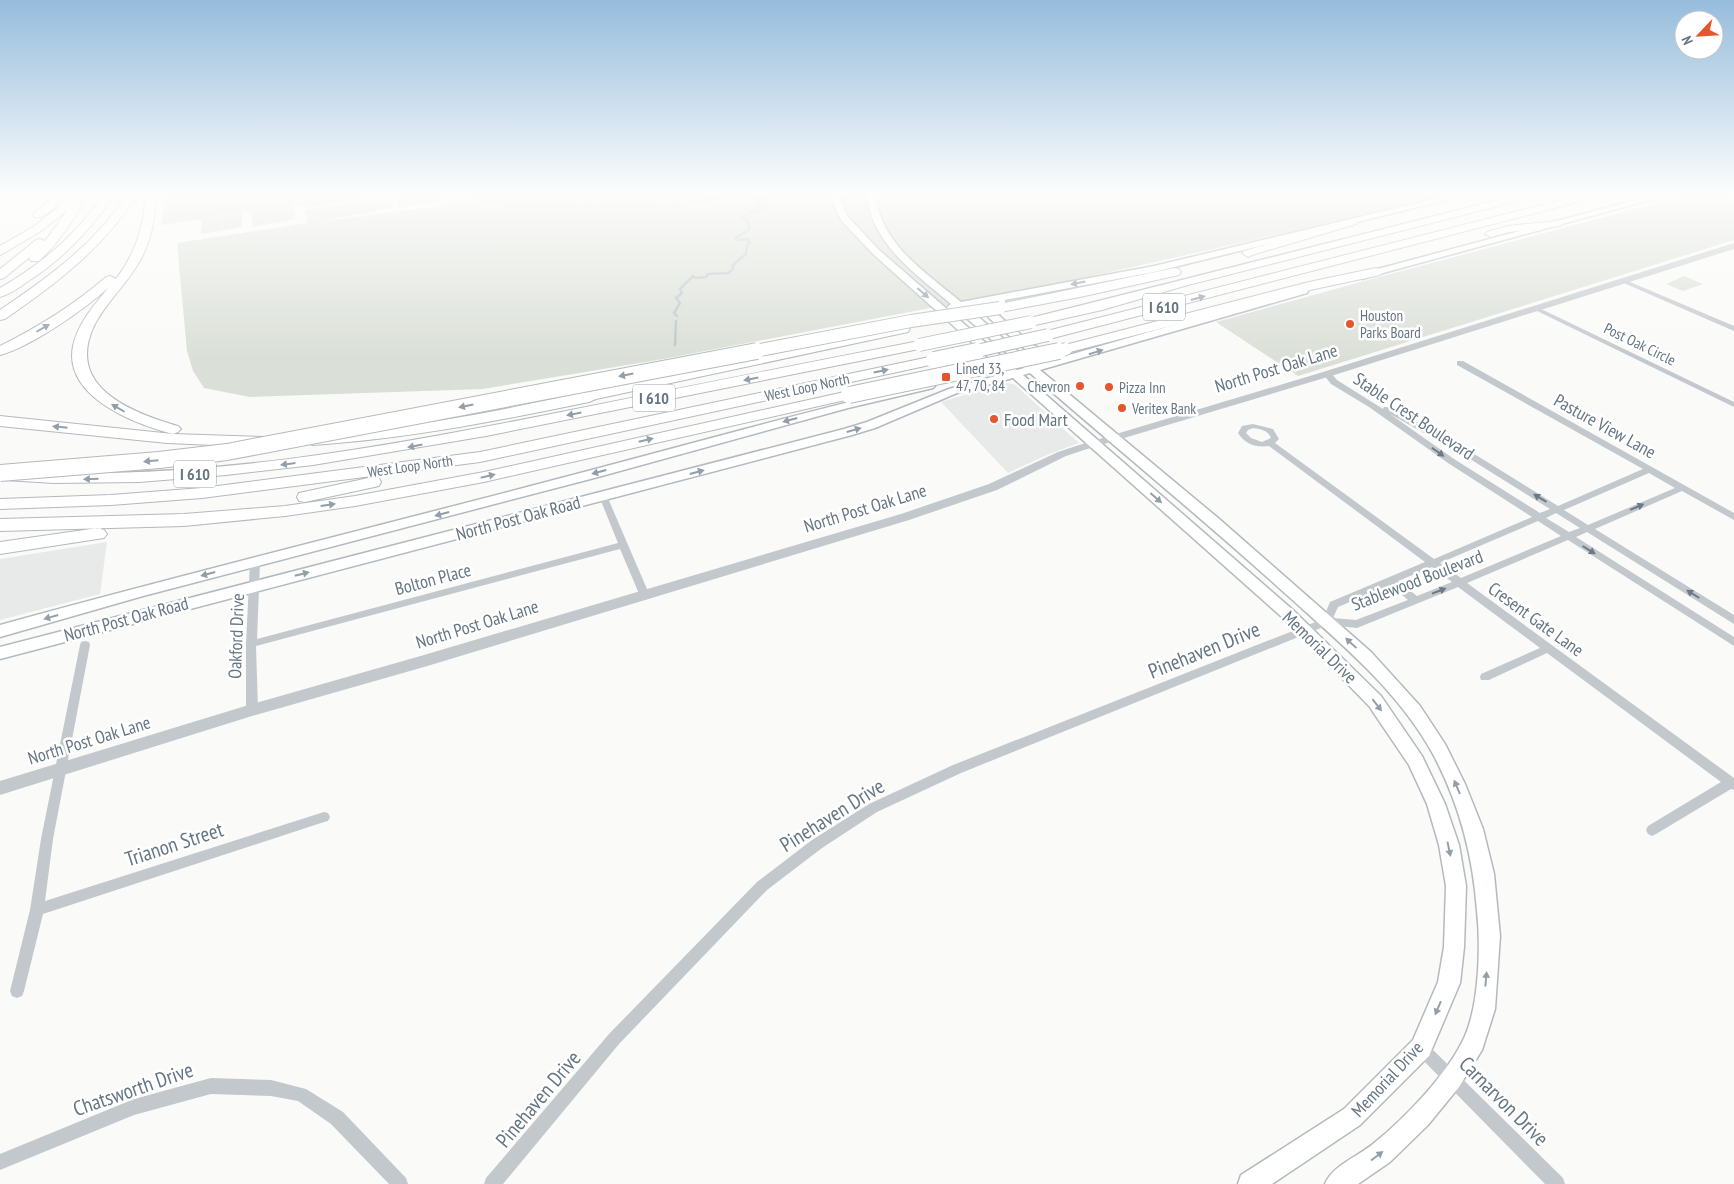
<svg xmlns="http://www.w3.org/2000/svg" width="1734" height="1184" viewBox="0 0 1734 1184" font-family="'PT Sans Narrow',sans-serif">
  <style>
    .built { fill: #e8e9e9 }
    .green { fill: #dadfd7 }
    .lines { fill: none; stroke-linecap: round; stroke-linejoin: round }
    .stream { stroke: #bbc7cb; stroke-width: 2.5 }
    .secondary-casing { stroke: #b3babf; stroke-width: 3 }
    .motorway-casing { stroke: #b4b9bd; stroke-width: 2 }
    .minor { fill: #c3c8cc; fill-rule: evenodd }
    .tertiary { fill: #c3c8cc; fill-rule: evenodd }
    .secondary { fill: #fff; fill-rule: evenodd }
    .motorway { fill: #fff; fill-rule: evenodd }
    .motorway-bridge-far1-casing { stroke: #b4b9bd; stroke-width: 14; stroke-linecap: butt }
    .motorway-bridge-casing { stroke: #b4b9bd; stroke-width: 18; stroke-linecap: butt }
    .motorway-bridge-far1 { stroke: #fff; stroke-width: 12 }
    .motorway-bridge { stroke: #fff; stroke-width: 16 }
    .oneway { fill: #939fa8 }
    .oneway2 { fill: #6a7a87 }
    .poi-dot { fill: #e4572e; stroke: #fff; stroke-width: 2 }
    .labels { text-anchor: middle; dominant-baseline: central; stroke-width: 5; stroke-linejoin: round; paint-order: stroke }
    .far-poi-label { font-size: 15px; fill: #657683; stroke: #fff; text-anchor: start }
    .far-street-label { font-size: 15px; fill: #657683; stroke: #fff }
    .shield { fill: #fff; stroke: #939fa8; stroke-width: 1 }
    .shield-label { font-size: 16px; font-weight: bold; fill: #657683 }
    .street-label { font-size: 18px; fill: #657683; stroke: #fff }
    .poi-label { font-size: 18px; fill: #657683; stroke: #fff; text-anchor: start }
    .near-street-label { font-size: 21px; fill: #657683; stroke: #fff }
  </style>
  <rect width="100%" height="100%" fill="#fafaf8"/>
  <path class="built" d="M1004 383 1014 384 1079 443 1049 454 1008 473 941 402Z
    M107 542 100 594 0 620V559Z"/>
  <path class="green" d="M167 193H400L307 208 294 204 295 219 252 227V212L265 209 161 225Z
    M407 193H438L441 201 399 208 395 195Z
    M445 193H1450L1352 218 1061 283 658 360 483 389 250 397 204 388 193 371 187 351 177 243 307 223 305 210 390 196 394 208 315 222 433 207 461 201 466 196 465 194 447 197Z
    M1695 193H1734V240L1298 376 1216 322 1368 280Z
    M242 213V227L201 234 202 219Z
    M1684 276 1703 284 1683 291 1666 284Z"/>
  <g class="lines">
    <path class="stream" d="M479 201 524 206H577
      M586 205 603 204 607 207C653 201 689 210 734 193
      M677 316 674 313 680 303 676 298 682 293 680 289 693 276 696 278 706 277 708 274 728 273 733 269V265L746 254 747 245 750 242 747 239 737 240 735 238 749 230V222L741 218 747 213 761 211 757 207 767 206 766 203 757 202 758 198 778 196 781 193
      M675 345 676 321"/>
    <g class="secondary-casing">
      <path id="secondary" d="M829 193H837L848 217 879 250 1017 370 1024 368 956 309H948L947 307 951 304C915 273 871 244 867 193H875C880 244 925 272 961 302L1154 266 1460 193H1475L1154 272 1005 300V303L997 307V314L1033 345 1053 354 1055 356 1049 359 1025 349 989 318 985 312 988 303 967 307 1034 365 1299 289H1307L1308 291 1307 293 1040 370 1218 518 1371 652 1420 706 1445 744 1465 784 1483 829 1494 874 1500 936 1495 1009 1482 1050 1459 1087 1428 1125 1390 1162 1358 1184H1325C1332 1166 1357 1157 1373 1144 1404 1119 1448 1074 1465 1036 1479 1004 1481 946 1477 911 1473 855 1459 803 1433 754 1398 690 1340 643 1287 595 1203 519 1115 447 1030 373L1023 375 1294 611 1381 696 1422 756 1445 804 1459 845 1466 886 1464 947 1460 983 1429 1056 1360 1125 1272 1184H1238L1241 1175 1344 1109 1413 1040 1438 982 1444 947 1446 886 1439 845 1427 804 1409 765 1369 706 1284 619 1013 378 957 393 875 428 852 435 0 659V647L844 429 867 422 949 389 1006 373 873 254 841 220Z
        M1661 193H1675L1365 278 1362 279 1357 276 1359 274Z
        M929 383 935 386 933 388 848 408 598 477 143 596 0 637V625C195 571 392 523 588 471 702 441 814 409 929 383Z"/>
    </g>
    <g class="motorway-casing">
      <path id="motorway" d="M55 193H65C59 202 47 220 34 217L33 215 34 213 50 200Z
        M77 193H87C75 219 60 241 39 261H31L29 258 31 256 4 278 0 279V269L36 240 40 239 45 241 68 210 41 231 4 253 0 255V246L33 227 70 198 75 197Z
        M105 193H115C92 229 63 259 27 282 19 288 10 294 0 297V288C42 264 78 233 105 193Z
        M128 193H138C105 247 57 283 5 319L0 320V310C49 277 96 243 128 193Z
        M145 193H155C156 216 152 238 141 259 128 283 107 301 95 324 64 386 130 412 178 426L181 429 178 432 173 434 265 437 271 439 273 442 271 445 265 447 167 443 0 426V416L173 434C135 424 63 397 73 346 78 323 95 304 109 287 85 309 31 347 0 355V346C38 327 74 305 106 277L110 276 116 279C135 254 145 225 145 193Z
        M1525 193H1543L1542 195 1188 285 1102 310 1031 326 1024 322 1026 319C1193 278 1359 235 1525 193Z
        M1589 193H1606L1605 195 1053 338H1043L1041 335 1043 332Z
        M1352 219 1358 222 1356 224 1252 255 1248 257 1242 253 1244 251Z
        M1556 221 1560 222 1562 224 1560 226 1509 232 1491 237 1485 234 1487 232 1508 226Z
        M1175 268 1179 269 1181 272 1179 275 1080 297 1000 312 994 308 1000 304Z
        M1376 268 1380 269 1382 272 1380 275 1310 290 1066 353 1059 349 1061 346 1309 282Z
        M903 325 910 329 908 332 596 399 589 402C497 421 406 439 313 445L307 443 305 440 307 437 313 435C442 427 563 397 688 369 759 353 831 340 903 325Z
        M919 341 924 342 926 345 924 348 486 436 313 465 226 475 139 482 54 483 5 480 3 476 5 472 11 471C196 482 380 448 561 412 680 388 799 364 919 341Z
        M934 356 939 357 941 360 939 363 480 462 202 498 111 505 0 509V499L111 495 202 488 480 452Z
        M849 391 854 392 856 395 854 398 484 482 355 506 285 516 184 526 0 531V519L184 514 285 506 355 496 484 472Z
        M373 477 379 478 381 482 379 486 305 502 299 501 297 497 299 493Z
        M98 528 104 530 107 534 104 538 0 554V542Z"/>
    </g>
    <path class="minor" d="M1619 279H1623L1734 326V331L1619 281Z
      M1535 306 1734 402V407L1533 309 1532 308Z
      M1457 361H1463L1734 513V520L1682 491 1595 529 1734 615V624L1587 532 1576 537 1734 637V646L1568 540 1467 583 1734 778V790L1731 789 1656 834 1652 836 1648 834 1646 830 1648 826 1721 782 1547 653 1489 680H1481L1480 677 1481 674 1540 648 1458 587 1357 628 1328 625 961 773 877 812 822 848 767 890 619 1044 503 1184H484L486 1178 609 1034 757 882 812 840 869 804 953 765 1323 619 1330 602 1425 562 1269 446C1256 448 1245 444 1238 433L1242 426 1253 424 1273 429 1279 439 1275 443 1434 559 1532 517 1448 463 1369 407 1331 384 1323 374 1324 372H1330L1337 380 1383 409 1384 407H1390L1476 455 1558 506 1643 469 1457 365ZM1390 414 1470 459 1550 509 1540 513 1454 459ZM1253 428C1260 429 1268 430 1271 438L1262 442 1251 438 1246 433 1248 430ZM1649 473 1675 488 1588 525 1564 510ZM1556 513 1580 528 1569 532 1546 518ZM1538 521 1561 536 1461 578 1440 563ZM1432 567 1452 582 1417 596 1398 581ZM1390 585 1408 600 1356 620 1333 618 1338 607Z
      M603 493 607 496 650 596 649 598 645 600 640 596 620 549 256 646 258 710 256 713 252 714 248 713 246 710V644L250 562 252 560 255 559 260 562 257 639 618 543 599 496Z
      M85 641 89 642 90 645 53 839 45 901 324 812 328 813 330 817 328 821 324 822 43 914 24 991 22 996 17 998 12 996 10 991 30 910 41 839 80 645 81 642Z
      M1421 1040 1426 1043 1563 1178 1565 1184H1545L1416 1053 1413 1048 1416 1043Z
      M211 1078 271 1080 306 1089 343 1112 406 1178 408 1184H389L331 1124 298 1101 271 1096 211 1094 134 1115 0 1170V1154L134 1099Z"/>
    <path class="tertiary" d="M1734 243V249L1331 376 1084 450 1066 456 997 490 909 520 424 667 252 716 0 795V781L252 704 424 655 901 514 989 484 1058 452 1076 446 1323 372Z"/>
    <use href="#secondary" class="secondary"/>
    <use href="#motorway" class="motorway"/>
    <g class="motorway-bridge-far1-casing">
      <path id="motorway-bridge-far1" d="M919 345 1031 322
        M750 352 911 321 1000 308
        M972 352 1048 335
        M1053 352 1066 349"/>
    </g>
    <g class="motorway-bridge-casing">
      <path id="motorway-bridge" d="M934 360 977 351
        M849 395 1059 351
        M0 473 159 460 227 452 757 351"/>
    </g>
    <use href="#motorway-bridge-far1" class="motorway-bridge-far1"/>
    <use href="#motorway-bridge" class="motorway-bridge"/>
  </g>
  <defs><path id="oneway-solid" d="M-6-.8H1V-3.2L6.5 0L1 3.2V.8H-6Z" transform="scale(1.25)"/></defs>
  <g class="oneway">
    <use href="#oneway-solid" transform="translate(1078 283) rotate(169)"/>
    <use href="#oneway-solid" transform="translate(923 293) rotate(41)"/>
    <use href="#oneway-solid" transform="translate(1198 298) rotate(-15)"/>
    <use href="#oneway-solid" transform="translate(43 328) rotate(-30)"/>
    <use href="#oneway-solid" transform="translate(1096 352) rotate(-17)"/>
    <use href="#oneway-solid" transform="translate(881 371) rotate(-12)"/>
    <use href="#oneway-solid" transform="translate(626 375) rotate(169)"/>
    <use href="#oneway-solid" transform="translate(751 379) rotate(169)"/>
    <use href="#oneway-solid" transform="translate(466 406) rotate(169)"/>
    <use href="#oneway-solid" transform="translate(118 408) rotate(-150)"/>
    <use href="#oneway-solid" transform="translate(574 414) rotate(169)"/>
    <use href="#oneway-solid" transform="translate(790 420) rotate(165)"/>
    <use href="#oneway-solid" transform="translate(60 427) rotate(-174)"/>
    <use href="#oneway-solid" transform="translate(854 430) rotate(-16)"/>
    <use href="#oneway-solid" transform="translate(646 440) rotate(-13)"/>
    <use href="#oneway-solid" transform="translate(415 446) rotate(169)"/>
    <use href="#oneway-solid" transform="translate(151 461) rotate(175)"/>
    <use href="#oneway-solid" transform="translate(288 464) rotate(173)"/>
    <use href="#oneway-solid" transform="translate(599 472) rotate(165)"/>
    <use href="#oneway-solid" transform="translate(697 472) rotate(-15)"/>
    <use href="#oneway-solid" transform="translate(488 476) rotate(-13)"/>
    <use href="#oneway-solid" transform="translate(91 479) rotate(179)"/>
    <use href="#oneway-solid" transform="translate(1156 498) rotate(41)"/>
    <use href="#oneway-solid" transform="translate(328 505) rotate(-8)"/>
    <use href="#oneway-solid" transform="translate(442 514) rotate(165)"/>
    <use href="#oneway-solid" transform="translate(208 574) rotate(165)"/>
    <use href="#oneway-solid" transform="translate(302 574) rotate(-14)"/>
    <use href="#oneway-solid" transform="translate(51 617) rotate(164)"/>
    <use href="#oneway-solid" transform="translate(1351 643) rotate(-137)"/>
    <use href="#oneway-solid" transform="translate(1377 705) rotate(52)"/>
    <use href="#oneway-solid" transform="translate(1457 787) rotate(-113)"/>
    <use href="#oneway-solid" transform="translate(1449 849) rotate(78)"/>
    <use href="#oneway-solid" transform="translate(1486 979) rotate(-85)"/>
    <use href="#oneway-solid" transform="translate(1438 1008) rotate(113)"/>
    <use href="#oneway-solid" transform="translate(1377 1156) rotate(-37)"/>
  </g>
  <g class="oneway2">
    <use href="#oneway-solid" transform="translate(1438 452) rotate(35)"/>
    <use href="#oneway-solid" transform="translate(1540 498) rotate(-149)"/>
    <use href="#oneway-solid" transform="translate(1637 507) rotate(-23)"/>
    <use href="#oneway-solid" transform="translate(1589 550) rotate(32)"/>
    <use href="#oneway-solid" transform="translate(1439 591) rotate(-21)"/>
    <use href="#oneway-solid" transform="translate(1693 594) rotate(-148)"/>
  </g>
  <linearGradient id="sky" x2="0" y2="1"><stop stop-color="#96bcdc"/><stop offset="0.54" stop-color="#fdfdfc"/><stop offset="1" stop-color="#fdfdfc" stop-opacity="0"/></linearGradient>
  <rect width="1734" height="359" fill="url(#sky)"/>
  <g class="poi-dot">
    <circle cx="1350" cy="324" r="5"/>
    <rect x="941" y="372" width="10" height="10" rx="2.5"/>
    <circle cx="1080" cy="386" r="5"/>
    <circle cx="1109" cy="387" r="5"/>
    <circle cx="1122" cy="408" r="5"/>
    <circle cx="994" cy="419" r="5"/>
  </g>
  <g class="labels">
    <g class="far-poi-label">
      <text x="1360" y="315">Houston<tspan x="1360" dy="17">Parks Board</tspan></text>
      <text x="956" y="368">Lined 33,<tspan x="956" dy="17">47, 70, 84</tspan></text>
      <text x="1070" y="386" text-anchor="end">Chevron</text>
      <text x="1119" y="387">Pizza Inn</text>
      <text x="1132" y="408">Veritex Bank</text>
    </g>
    <g class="far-street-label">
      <text transform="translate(1640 344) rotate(26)">Post Oak Circle</text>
      <text transform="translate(807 387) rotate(-12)">West Loop North</text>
      <text transform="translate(410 466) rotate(-8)">West Loop North</text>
    </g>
    <g class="shield">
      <rect x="1143" y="293.5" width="42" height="27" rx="4"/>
      <rect x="633" y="384.5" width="42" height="27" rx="4"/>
      <rect x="174" y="460.5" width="42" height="27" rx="4"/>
    </g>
    <g class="shield-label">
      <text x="1164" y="307">I 610</text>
      <text x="654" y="398">I 610</text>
      <text x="195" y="474">I 610</text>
    </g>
    <g class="street-label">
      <text transform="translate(1276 368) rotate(-17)">North Post Oak Lane</text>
      <text transform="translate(1414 416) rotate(34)">Stable Crest Boulevard</text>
      <text transform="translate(1605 426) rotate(29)">Pasture View Lane</text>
      <text transform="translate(865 508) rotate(-17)">North Post Oak Lane</text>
      <text transform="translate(518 518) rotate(-15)">North Post Oak Road</text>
      <text transform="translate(433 579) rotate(-15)">Bolton Place</text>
      <text transform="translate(1417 580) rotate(-21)">Stablewood Boulevard</text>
      <text transform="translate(126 619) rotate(-15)">North Post Oak Road</text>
      <text transform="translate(1536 619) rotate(36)">Cresent Gate Lane</text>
      <text transform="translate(477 624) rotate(-17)">North Post Oak Lane</text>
      <text transform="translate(236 636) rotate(-88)">Oakford Drive</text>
      <text transform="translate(1320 647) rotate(44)">Memorial Drive</text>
      <text transform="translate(89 740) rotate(-17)">North Post Oak Lane</text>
      <text transform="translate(1387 1079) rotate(-47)">Memorial Drive</text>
    </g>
    <g class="poi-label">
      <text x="1004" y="419">Food Mart</text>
    </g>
    <g class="near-street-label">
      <text transform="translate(1204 650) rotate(-22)">Pinehaven Drive</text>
      <text transform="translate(832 815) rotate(-32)">Pinehaven Drive</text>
      <text transform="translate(174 844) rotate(-18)">Trianon Street</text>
      <text transform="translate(133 1089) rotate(-19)">Chatsworth Drive</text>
      <text transform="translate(538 1099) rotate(-50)">Pinehaven Drive</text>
      <text transform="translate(1504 1101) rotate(45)">Carnarvon Drive</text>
    </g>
  </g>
  <g transform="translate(1699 35) rotate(245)"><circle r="24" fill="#ffffff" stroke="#c1c8cd"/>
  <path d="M0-4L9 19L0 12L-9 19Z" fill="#e4572e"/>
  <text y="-8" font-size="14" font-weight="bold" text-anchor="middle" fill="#657683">N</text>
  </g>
</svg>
